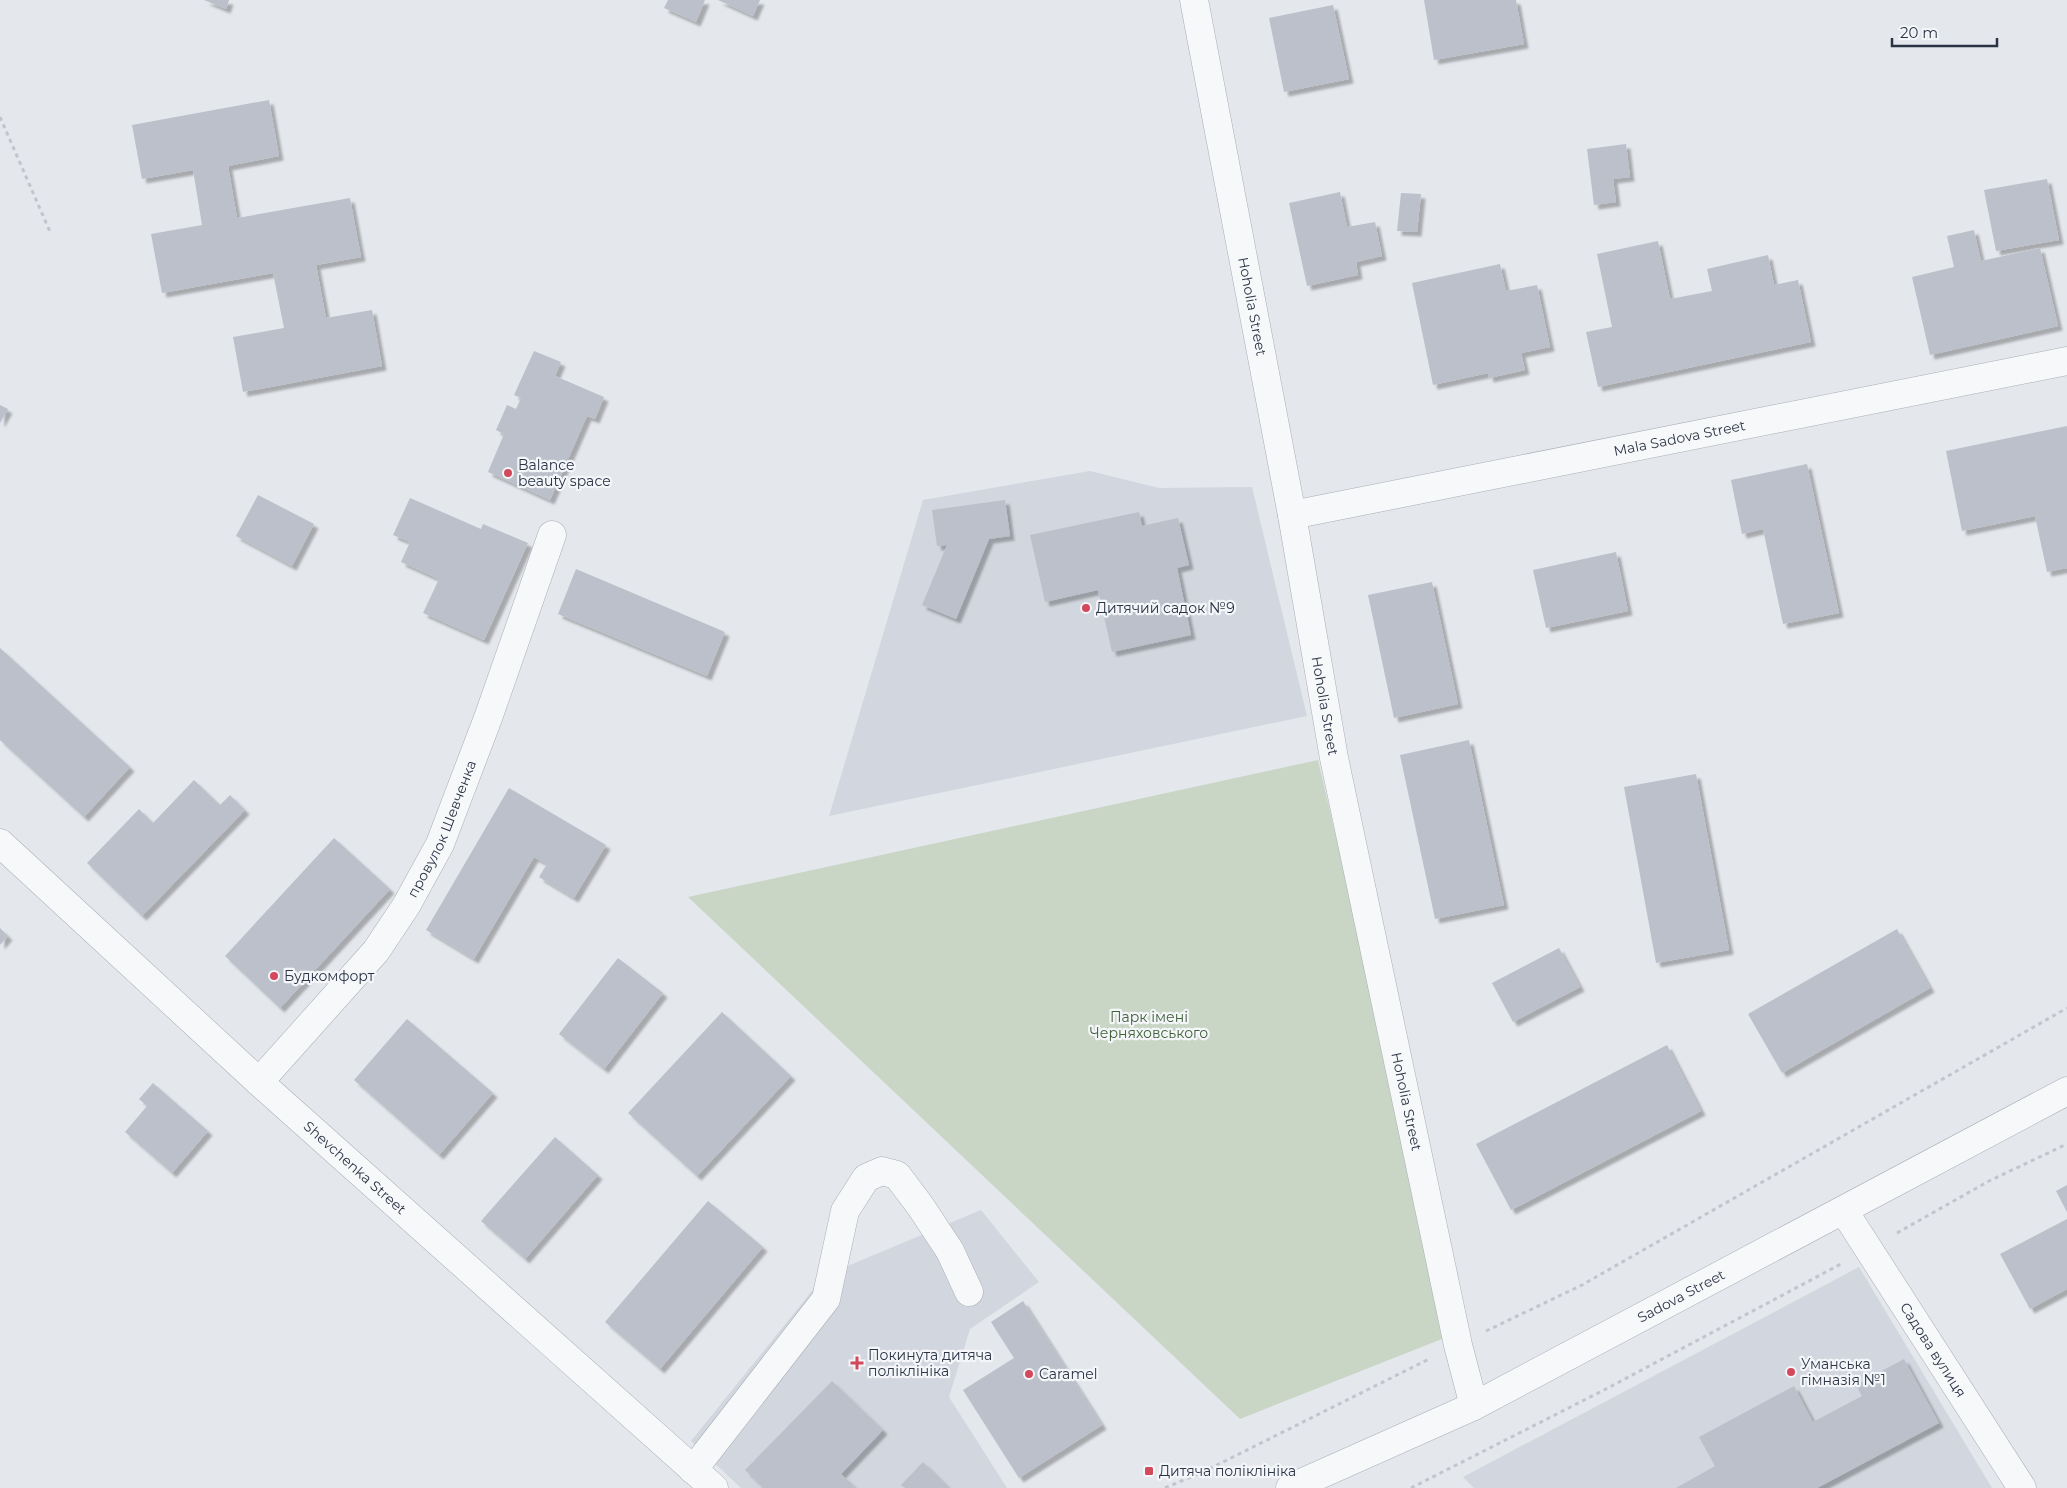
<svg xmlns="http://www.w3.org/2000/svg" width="2067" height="1488" viewBox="0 0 2067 1488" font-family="Montserrat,sans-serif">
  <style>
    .built { fill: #d2d6de }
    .green { fill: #c9d6c5 }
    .building { fill: #bbc0ca; filter: url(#shadow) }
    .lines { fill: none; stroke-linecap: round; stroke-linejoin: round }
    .minor-casing { stroke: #a9aeb7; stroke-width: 29 }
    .path { stroke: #c2c5cb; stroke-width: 3; stroke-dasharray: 4 4; stroke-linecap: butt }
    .minor { stroke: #f7f8fa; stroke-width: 28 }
    .poi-dot { fill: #d1495b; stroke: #f4f6f9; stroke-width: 2 }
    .labels { text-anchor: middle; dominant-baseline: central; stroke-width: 4.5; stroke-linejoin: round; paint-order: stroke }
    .street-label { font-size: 14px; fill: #2b3445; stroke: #f4f6f9 }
    .poi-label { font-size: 14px; fill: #2b3445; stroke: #f4f6f9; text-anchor: start }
    .park-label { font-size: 14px; fill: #3f6138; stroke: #f4f6f9 }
  </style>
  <defs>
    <filter id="shadow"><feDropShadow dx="4.5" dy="4.5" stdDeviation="1" flood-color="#0004"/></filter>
  </defs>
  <rect width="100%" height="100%" fill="#e4e7ec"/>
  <path class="built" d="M1090 471 1159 488 1252 487 1307 716 829 816 923 500Z
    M981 1210 1039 1282 970 1329 949 1397 1007 1488H741L691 1441 824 1276Z
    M1859 1267 1992 1488H1474L1463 1477Z"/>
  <path class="green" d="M1318 760 1452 1335 1240 1419 688 897Z"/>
  <path class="building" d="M204 0H229L226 9Z
    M668 0H705L696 22 664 8Z
    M718 0H760L753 16Z
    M1424 0H1516L1524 44 1434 60Z
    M1333 5 1349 79 1284 92 1269 18Z
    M269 100 279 156 228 166 237 218 350 198 361 257 316 265 326 318 372 310 382 366 243 392 233 337 284 328 273 273 162 293 151 234 202 225 193 170 142 179 132 125Z
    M1626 144 1630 177 1613 179 1616 202 1594 205 1587 149Z
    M2047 179 2059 240 1996 251 1984 190Z
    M1340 192 1347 227 1375 222 1382 256 1356 262 1358 275 1307 286 1289 203Z
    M1401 193 1421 194 1417 232 1397 231Z
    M1974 230 1981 261 2040 248 2058 326 1930 355 1912 277 1954 267 1947 236Z
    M1658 241 1670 299 1712 291 1707 269 1768 255 1774 285 1798 280 1811 342 1598 387 1586 332 1612 327 1597 254Z
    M1500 264 1506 291 1537 285 1550 347 1521 353 1525 370 1489 378 1488 373 1433 385 1412 283Z
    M534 351 561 362 555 376 604 397 595 419 587 416 550 500 488 472 504 434 496 430 507 405 516 409 521 398 514 395Z
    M0 405 8 409 0 423Z
    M2067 426V568L2047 572 2035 516 1962 531 1946 451Z
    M1807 464 1839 613 1783 624 1763 529 1742 534 1731 480Z
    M258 495 314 524 292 566 236 536Z
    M410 498 481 529 483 524 528 543 484 640 423 613 439 579 401 562 410 542 393 535Z
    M1005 500 1010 536 989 539 956 619 922 605 947 545 937 546 932 510Z
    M1139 512 1142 526 1178 518 1189 565 1177 568 1191 635 1112 652 1098 590 1045 602 1030 535Z
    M1616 552 1628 611 1546 628 1533 570Z
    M576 569 725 632 707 676 558 614Z
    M1432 582 1458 704 1394 718 1368 595Z
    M0 648 130 767 84 817 0 740Z
    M1469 740 1504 905 1435 919 1400 755Z
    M1696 774 1729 950 1656 963 1624 787Z
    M194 780 220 805 230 795 245 810 142 916 87 863 139 809 153 823Z
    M509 788 606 845 574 898 539 877 547 864 534 857 474 959 426 930Z
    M334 838 390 889 280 1008 225 956Z
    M0 928 8 936 0 945Z
    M1897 929 1930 988 1782 1073 1748 1014Z
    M1559 948 1580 987 1513 1022 1492 983Z
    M618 958 663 993 604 1069 559 1034Z
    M722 1012 791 1076 697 1176 628 1113Z
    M407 1019 493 1093 439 1155 354 1080Z
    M1667 1045 1701 1111 1511 1210 1476 1144Z
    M153 1083 208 1131 172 1173 125 1132 147 1106 139 1099Z
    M555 1137 598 1175 525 1259 481 1221Z
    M2067 1185V1212L2056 1191Z
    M708 1201 763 1247 660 1369 605 1322Z
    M2067 1219V1289L2030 1309 2000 1254Z
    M1023 1301 1102 1425 1019 1478 963 1390 1014 1358 991 1322Z
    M1904 1359 1939 1423 1817 1488H1676L1715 1466 1699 1437 1794 1386 1813 1422 1862 1396 1856 1385Z
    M832 1381 883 1430 841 1474 856 1488H764L745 1470Z
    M923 1462 949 1488H905L901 1485Z"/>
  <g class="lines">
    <g class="minor-casing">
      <g id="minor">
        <path id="s1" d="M1194 0 1292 515 1334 758 1458 1345 1474 1406"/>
        <path id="s2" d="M1292 515 2067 361"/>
        <path id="s3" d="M0 843 259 1082 714 1488"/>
        <path id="s4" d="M259 1082 376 951 406 906 440 844 488 718 552 535"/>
        <path id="s5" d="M1844 1211 2022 1488"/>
        <path d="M693 1470 826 1299 845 1211 866 1178 882 1171 897 1175 921 1207 950 1251 969 1292"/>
        <path id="s6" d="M1290 1488 1474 1406 2067 1091"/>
      </g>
    </g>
    <path class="path" d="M0 117 51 234
      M1897 1233 1989 1181 2067 1144
      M1486 1331 1582 1285 2067 1008
      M1165 1488 1205 1471 1429 1359
      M1411 1488 1604 1390 1841 1264"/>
    <use href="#minor" class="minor"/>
  </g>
  <g class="poi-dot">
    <circle cx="508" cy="473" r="5"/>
    <circle cx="1086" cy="608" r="5"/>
    <circle cx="274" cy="976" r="5"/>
    <path d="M854.5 1355.5h5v5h5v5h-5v5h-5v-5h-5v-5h5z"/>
    <circle cx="1791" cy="1372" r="5"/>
    <circle cx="1029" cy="1374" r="5"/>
    <rect x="1144" y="1466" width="10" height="10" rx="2.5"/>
  </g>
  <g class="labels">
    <g class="street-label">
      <text stroke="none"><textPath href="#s1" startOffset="312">Hoholia Street</textPath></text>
      <text stroke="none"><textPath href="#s2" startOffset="395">Mala Sadova Street</textPath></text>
      <text stroke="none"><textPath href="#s1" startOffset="718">Hoholia Street</textPath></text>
      <text stroke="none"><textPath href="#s4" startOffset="315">провулок Шевченка</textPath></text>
      <text stroke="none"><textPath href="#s1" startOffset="1122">Hoholia Street</textPath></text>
      <text stroke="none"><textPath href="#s3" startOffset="481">Shevchenka Street</textPath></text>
      <text stroke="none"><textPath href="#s6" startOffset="436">Sadova Street</textPath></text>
      <text stroke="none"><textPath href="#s5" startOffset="165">Садова вулиця</textPath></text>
    </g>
    <g class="poi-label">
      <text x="518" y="465">Balance<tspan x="518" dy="16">beauty space</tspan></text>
      <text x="1096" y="608">Дитячий садок №9</text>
      <text x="284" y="976">Будкомфорт</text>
      <text x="868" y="1355">Покинута дитяча<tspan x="868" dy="16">поліклініка</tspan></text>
      <text x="1801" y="1364">Уманська<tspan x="1801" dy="16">гімназія №1</tspan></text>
      <text x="1039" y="1374">Caramel</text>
      <text x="1159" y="1471">Дитяча поліклініка</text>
    </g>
    <g class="park-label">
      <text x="1149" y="1017">Парк імені<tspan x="1149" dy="16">Черняховського</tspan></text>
    </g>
  </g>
  <path d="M1892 38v8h105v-8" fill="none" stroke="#2b3445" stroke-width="2.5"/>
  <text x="1900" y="38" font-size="15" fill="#2b3445" stroke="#f4f6f9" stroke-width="4" paint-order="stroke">20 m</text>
</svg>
